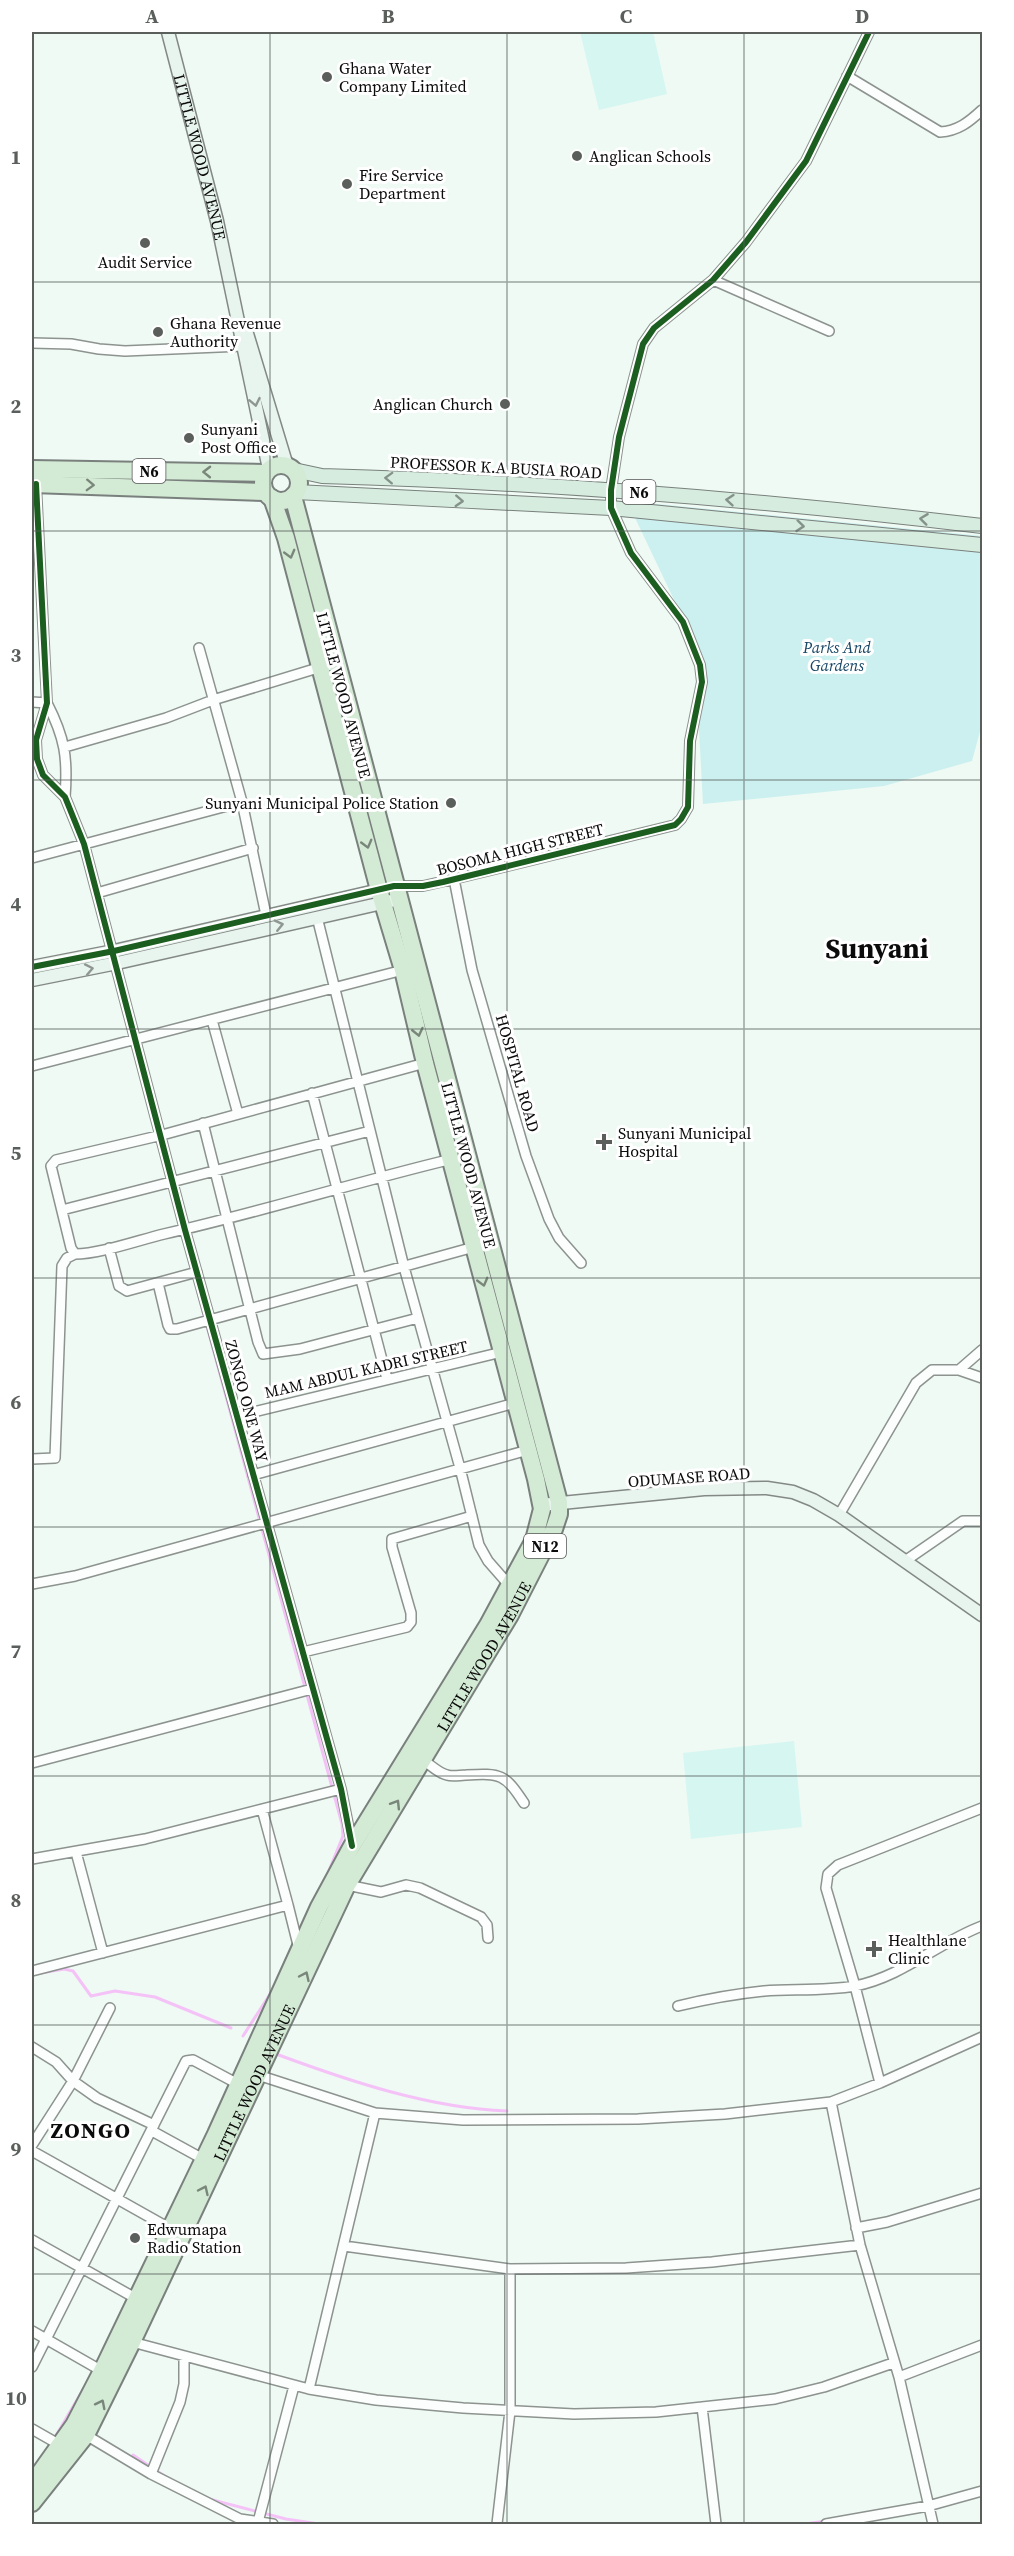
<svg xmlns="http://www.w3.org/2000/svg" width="1014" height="2556" viewBox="0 0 1014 2556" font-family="'Source Serif 4',serif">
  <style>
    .green { fill: #ccf0ef }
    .pitch { fill: #d6f6f1 }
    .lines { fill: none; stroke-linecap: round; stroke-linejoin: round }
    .stream { stroke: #f5c2f8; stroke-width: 3 }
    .street-casing { stroke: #8d938f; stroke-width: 12 }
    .secondary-casing { stroke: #848986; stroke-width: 15 }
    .primary-casing { stroke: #7a807d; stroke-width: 16 }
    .highway-casing { stroke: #7a807d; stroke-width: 20 }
    .street { stroke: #fcfefd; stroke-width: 9 }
    .secondary { stroke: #e8f4ee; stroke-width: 12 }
    .primary { stroke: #d6ecdf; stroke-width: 14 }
    .highway { stroke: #d3ead4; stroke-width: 16 }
    .cycleway-casing { stroke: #fff; stroke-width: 10 }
    .cycleway { stroke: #1b5e20; stroke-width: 6 }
    .oneway { stroke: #909793 }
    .oneway2 { stroke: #79867a }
    .oneway3 { stroke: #85928a }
    .grid { fill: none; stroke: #5a5f5c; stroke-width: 1.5; stroke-opacity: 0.55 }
    .poi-dot { fill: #5a5f5c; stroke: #fff; stroke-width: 2 }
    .labels { text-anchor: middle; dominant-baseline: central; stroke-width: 6; stroke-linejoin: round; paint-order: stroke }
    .shield { fill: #fff; stroke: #545454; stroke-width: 1.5 }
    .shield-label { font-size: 15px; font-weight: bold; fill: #0b0b0b }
    .poi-label { font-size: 16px; fill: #0b0b0b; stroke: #fff; text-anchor: start }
    .street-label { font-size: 16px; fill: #0b0b0b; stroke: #fff }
    .park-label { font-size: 16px; font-style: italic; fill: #184766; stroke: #fff }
    .district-label { font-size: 22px; font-weight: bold; letter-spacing: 1.5px; fill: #0b0b0b; stroke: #fff }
    .town-label { font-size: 28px; font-weight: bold; fill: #0b0b0b; stroke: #fff }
    .neatline { fill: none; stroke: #5a5f5c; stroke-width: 2 }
    .grid-label { font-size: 20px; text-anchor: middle; font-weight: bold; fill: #5a5f5c }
  </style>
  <rect width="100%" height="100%" fill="#eefaf3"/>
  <path class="green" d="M627 501 982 536V724L972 761 884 786 703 804 698 711 703 667 687 627Z"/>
  <path class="pitch" d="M580 32H653L667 94 599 110Z
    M794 1741 802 1827 691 1839 683 1753Z"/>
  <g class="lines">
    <path class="stream" d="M142 1082 151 1116
      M198 1293 342 1824 343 1836 328 1873
      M35 1974 64 1969 73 1971 91 1996 115 1991 155 1997 231 2028
      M243 2036 274 1988
      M276 2054C349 2081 429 2108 507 2111
      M54 2439 84 2388
      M133 2455 166 2477
      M209 2499 286 2519 319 2524
      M805 2524 826 2521"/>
    <g class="street-casing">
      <path id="street" d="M847 76 940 132C958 131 969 122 982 110
        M713 280 829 331
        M32 343 71 344 99 349 125 351 242 346
        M36 484 47 703 36 740 37 759 43 775 65 797 84 844 185 1230 341 1789 352 1844
        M199 648 242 802
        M32 702 47 703C65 738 68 758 65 797
        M65 747 166 718 213 700 321 667 336 664
        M32 858 242 802 266 915
        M454 879 472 970 526 1156 549 1219 559 1238 581 1263
        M394 886H423L454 879 675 825 681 819 688 807 690 741 702 682 700 665 683 622 631 553 611 508V490L619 437 643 344 654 328 713 280 746 242 806 161 869 32
        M97 893 253 848
        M317 917 404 1267 460 1468 479 1545 488 1561 509 1585
        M212 1020 238 1114
        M425 1063 162 1135 56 1160 51 1166 71 1248 75 1254C100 1254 139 1240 164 1234 261 1212 356 1182 452 1159
        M32 1066 403 970
        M312 1093 387 1379
        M203 1123 258 1342 263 1354 300 1349 418 1318
        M62 1210 370 1131
        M109 1248 119 1286 127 1291 197 1272
        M158 1283 168 1325 170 1329H177L474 1247
        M959 1370 982 1350
        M237 1416 502 1352
        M32 1459 55 1458 62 1266 67 1258 75 1254
        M253 1475 515 1403
        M839 1515 916 1383 932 1370H959L982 1378
        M905 1561 963 1521H982
        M32 1584 75 1576 528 1450
        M303 1652 407 1627 411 1622V1613L392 1547V1539L472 1516
        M423 1760C431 1765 438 1773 447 1775 453 1777 460 1775 466 1775 501 1773 505 1774 524 1803
        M32 1763 312 1689
        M262 1809 288 1905
        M76 1852 103 1953
        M32 1859 145 1839 341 1789
        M347 1885 381 1892 406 1885 420 1888 481 1917 487 1925 488 1938
        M32 1971 288 1905 299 1949
        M678 2006C707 1999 734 1994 764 1991 793 1989 826 1991 855 1986 902 1977 939 1942 982 1926
        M32 2047 56 2062 73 2081 97 2098 154 2125
        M258 2075 375 2113 463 2120 638 2119 725 2114 831 2102 880 2083 982 2037
        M880 2083 855 1986 826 1888 828 1874 838 1865 982 1808
        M831 2102 860 2245 899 2377 933 2524
        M152 2131 203 2159
        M32 2145 73 2081 110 2008
        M32 2151 169 2228
        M856 2228 887 2222 982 2193
        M32 2240 137 2299
        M344 2246 510 2269 626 2268 712 2262 860 2245
        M32 2331 102 2371
        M132 2342 309 2389 376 2400 463 2408 574 2414 656 2412 775 2399 824 2387 893 2363
        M32 2367 186 2061 193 2060 238 2084
        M899 2377 982 2345
        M309 2389 375 2113
        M702 2407 716 2524
        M32 2429 60 2445
        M86 2435 151 2474 240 2519 273 2524
        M151 2474 180 2402 184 2384V2356
        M258 2522 294 2386
        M497 2524 510 2411V2269
        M826 2524 928 2506 982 2491"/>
    </g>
    <g class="secondary-casing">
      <g id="secondary">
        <path id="s1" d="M168 32 217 221 269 469"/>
        <path d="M245 327 287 466"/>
        <path d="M32 967 114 951 384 889"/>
        <path d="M32 980 117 963 391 901"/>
        <path d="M541 1505 704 1489 767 1488 793 1492 813 1500 839 1515 982 1615"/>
      </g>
    </g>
    <g class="primary-casing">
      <path id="primary" d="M294 470 322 476C543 482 763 500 982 526
        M296 492 611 508 982 545"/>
    </g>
    <g class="highway-casing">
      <g id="highway">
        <circle cx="281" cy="483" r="18"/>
        <path d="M32 469 266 473"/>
        <path d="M32 484 265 492"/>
        <path d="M32 2484 74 2425 102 2371 216 2134 319 1907 352 1846 488 1625 534 1540 542 1509 536 1479 425 1063 403 970 379 890 286 538 272 498"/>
        <path id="s2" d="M32 2503 86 2435 132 2342 347 1885 510 1615 554 1529 559 1514V1502L293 496"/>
      </g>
    </g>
    <use href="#street" class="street"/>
    <use href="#secondary" class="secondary"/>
    <use href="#primary" class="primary"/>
    <use href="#highway" class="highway"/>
    <g class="cycleway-casing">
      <path id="cycleway" d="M36 484 47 703 36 740 37 759 43 775 65 797 84 844 185 1230 341 1789 352 1846
        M32 967 114 951 394 886H423L443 882 675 825 681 819 688 807 690 741 702 682 700 665 683 622 631 553 611 508V490L619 437 643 344 654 328 713 280 746 242 806 161 869 32"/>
    </g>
    <use href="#cycleway" class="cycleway"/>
  </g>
  <defs><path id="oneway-chevron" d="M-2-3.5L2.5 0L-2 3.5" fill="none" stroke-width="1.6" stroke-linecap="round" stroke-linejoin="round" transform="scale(1.5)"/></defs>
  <g class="oneway">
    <use href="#oneway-chevron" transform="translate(255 402) rotate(78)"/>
    <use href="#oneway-chevron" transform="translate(279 925) rotate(-13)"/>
    <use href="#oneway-chevron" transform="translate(89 969) rotate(-11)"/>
  </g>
  <g class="oneway2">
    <use href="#oneway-chevron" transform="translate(207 472) rotate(-179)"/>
    <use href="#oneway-chevron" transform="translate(90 485) rotate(2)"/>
    <use href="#oneway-chevron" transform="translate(290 554) rotate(75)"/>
    <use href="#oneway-chevron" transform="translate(367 844) rotate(75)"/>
    <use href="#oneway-chevron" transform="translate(418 1032) rotate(77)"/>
    <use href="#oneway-chevron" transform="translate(483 1282) rotate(75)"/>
    <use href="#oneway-chevron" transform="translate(396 1804) rotate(-58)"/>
    <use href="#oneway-chevron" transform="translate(305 1976) rotate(-65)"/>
    <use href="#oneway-chevron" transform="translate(204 2190) rotate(-65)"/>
    <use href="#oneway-chevron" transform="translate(101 2404) rotate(-63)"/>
  </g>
  <g class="oneway3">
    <use href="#oneway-chevron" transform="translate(389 478) rotate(-178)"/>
    <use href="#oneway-chevron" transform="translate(730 500) rotate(-175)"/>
    <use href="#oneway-chevron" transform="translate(459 501) rotate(3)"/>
    <use href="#oneway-chevron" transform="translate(924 519) rotate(-173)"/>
    <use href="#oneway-chevron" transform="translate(800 526) rotate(6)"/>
  </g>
  <path class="grid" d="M270 32V2524M507 32V2524M744 32V2524M32 282H982M32 531H982M32 780H982M32 1029H982M32 1278H982M32 1527H982M32 1776H982M32 2025H982M32 2274H982"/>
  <g class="poi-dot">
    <circle cx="327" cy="77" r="6"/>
    <circle cx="577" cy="156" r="6"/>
    <circle cx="347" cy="184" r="6"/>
    <circle cx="145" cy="243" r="6"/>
    <circle cx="158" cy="332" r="6"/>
    <circle cx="505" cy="404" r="6"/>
    <circle cx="189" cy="438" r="6"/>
    <circle cx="451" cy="803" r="6"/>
    <path d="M601 1133h6v6h6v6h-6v6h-6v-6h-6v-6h6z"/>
    <path d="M871 1940h6v6h6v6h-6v6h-6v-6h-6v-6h6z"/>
    <circle cx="135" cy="2238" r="6"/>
  </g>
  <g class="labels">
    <g class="shield">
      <rect x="132.5" y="459" width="33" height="24" rx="4.5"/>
      <rect x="622.5" y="480" width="33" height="24" rx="4.5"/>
      <rect x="524" y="1534" width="42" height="24" rx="4.5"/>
    </g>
    <g class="shield-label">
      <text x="149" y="471">N6</text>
      <text x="639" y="492">N6</text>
      <text x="545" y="1546">N12</text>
    </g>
    <g class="poi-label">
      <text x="339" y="68">Ghana Water<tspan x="339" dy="18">Company Limited</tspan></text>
      <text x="589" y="156">Anglican Schools</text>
      <text x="359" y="175">Fire Service<tspan x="359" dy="18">Department</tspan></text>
      <text x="145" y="262" text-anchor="middle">Audit Service</text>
      <text x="170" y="323">Ghana Revenue<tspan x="170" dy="18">Authority</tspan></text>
      <text x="493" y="404" text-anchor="end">Anglican Church</text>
      <text x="201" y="429">Sunyani<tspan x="201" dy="18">Post Office</tspan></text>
      <text x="439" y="803" text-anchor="end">Sunyani Municipal Police Station</text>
      <text x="618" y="1133">Sunyani Municipal<tspan x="618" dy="18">Hospital</tspan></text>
      <text x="888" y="1940">Healthlane<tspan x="888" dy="18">Clinic</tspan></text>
      <text x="147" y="2229">Edwumapa<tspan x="147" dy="18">Radio Station</tspan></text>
    </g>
    <g class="street-label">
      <text stroke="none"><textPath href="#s1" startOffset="129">LITTLE WOOD AVENUE</textPath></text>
      <text transform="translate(496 467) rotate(3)">PROFESSOR K.A BUSIA ROAD</text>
      <text transform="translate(344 695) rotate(75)">LITTLE WOOD AVENUE</text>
      <text transform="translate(520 849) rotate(-14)">BOSOMA HIGH STREET</text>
      <text transform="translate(518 1073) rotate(74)">HOSPITAL ROAD</text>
      <text transform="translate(469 1165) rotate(75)">LITTLE WOOD AVENUE</text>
      <text transform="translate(366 1369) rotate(-13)">MAM ABDUL KADRI STREET</text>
      <text transform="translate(247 1401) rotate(75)">ZONGO ONE WAY</text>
      <text transform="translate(689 1477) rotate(-4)">ODUMASE ROAD</text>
      <text stroke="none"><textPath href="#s2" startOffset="962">LITTLE WOOD AVENUE</textPath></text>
      <text stroke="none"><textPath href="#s2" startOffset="477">LITTLE WOOD AVENUE</textPath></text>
    </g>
    <g class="park-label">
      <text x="837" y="647">Parks And<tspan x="837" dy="18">Gardens</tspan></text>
    </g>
    <g class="district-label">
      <text x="91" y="2130">ZONGO</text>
    </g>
    <g class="town-label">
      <text x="877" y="948">Sunyani</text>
    </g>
  </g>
  <rect width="1014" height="2556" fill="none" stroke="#ffffff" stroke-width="66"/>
  <rect x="33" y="33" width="948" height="2490" class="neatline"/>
  <g class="grid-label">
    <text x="152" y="23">A</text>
    <text x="388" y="23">B</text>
    <text x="626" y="23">C</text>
    <text x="862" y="23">D</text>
    <text x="16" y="164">1</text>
    <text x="16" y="413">2</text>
    <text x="16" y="662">3</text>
    <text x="16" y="911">4</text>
    <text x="16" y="1160">5</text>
    <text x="16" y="1409">6</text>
    <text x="16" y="1658">7</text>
    <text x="16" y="1907">8</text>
    <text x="16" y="2156">9</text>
    <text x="16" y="2405">10</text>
  </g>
</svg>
